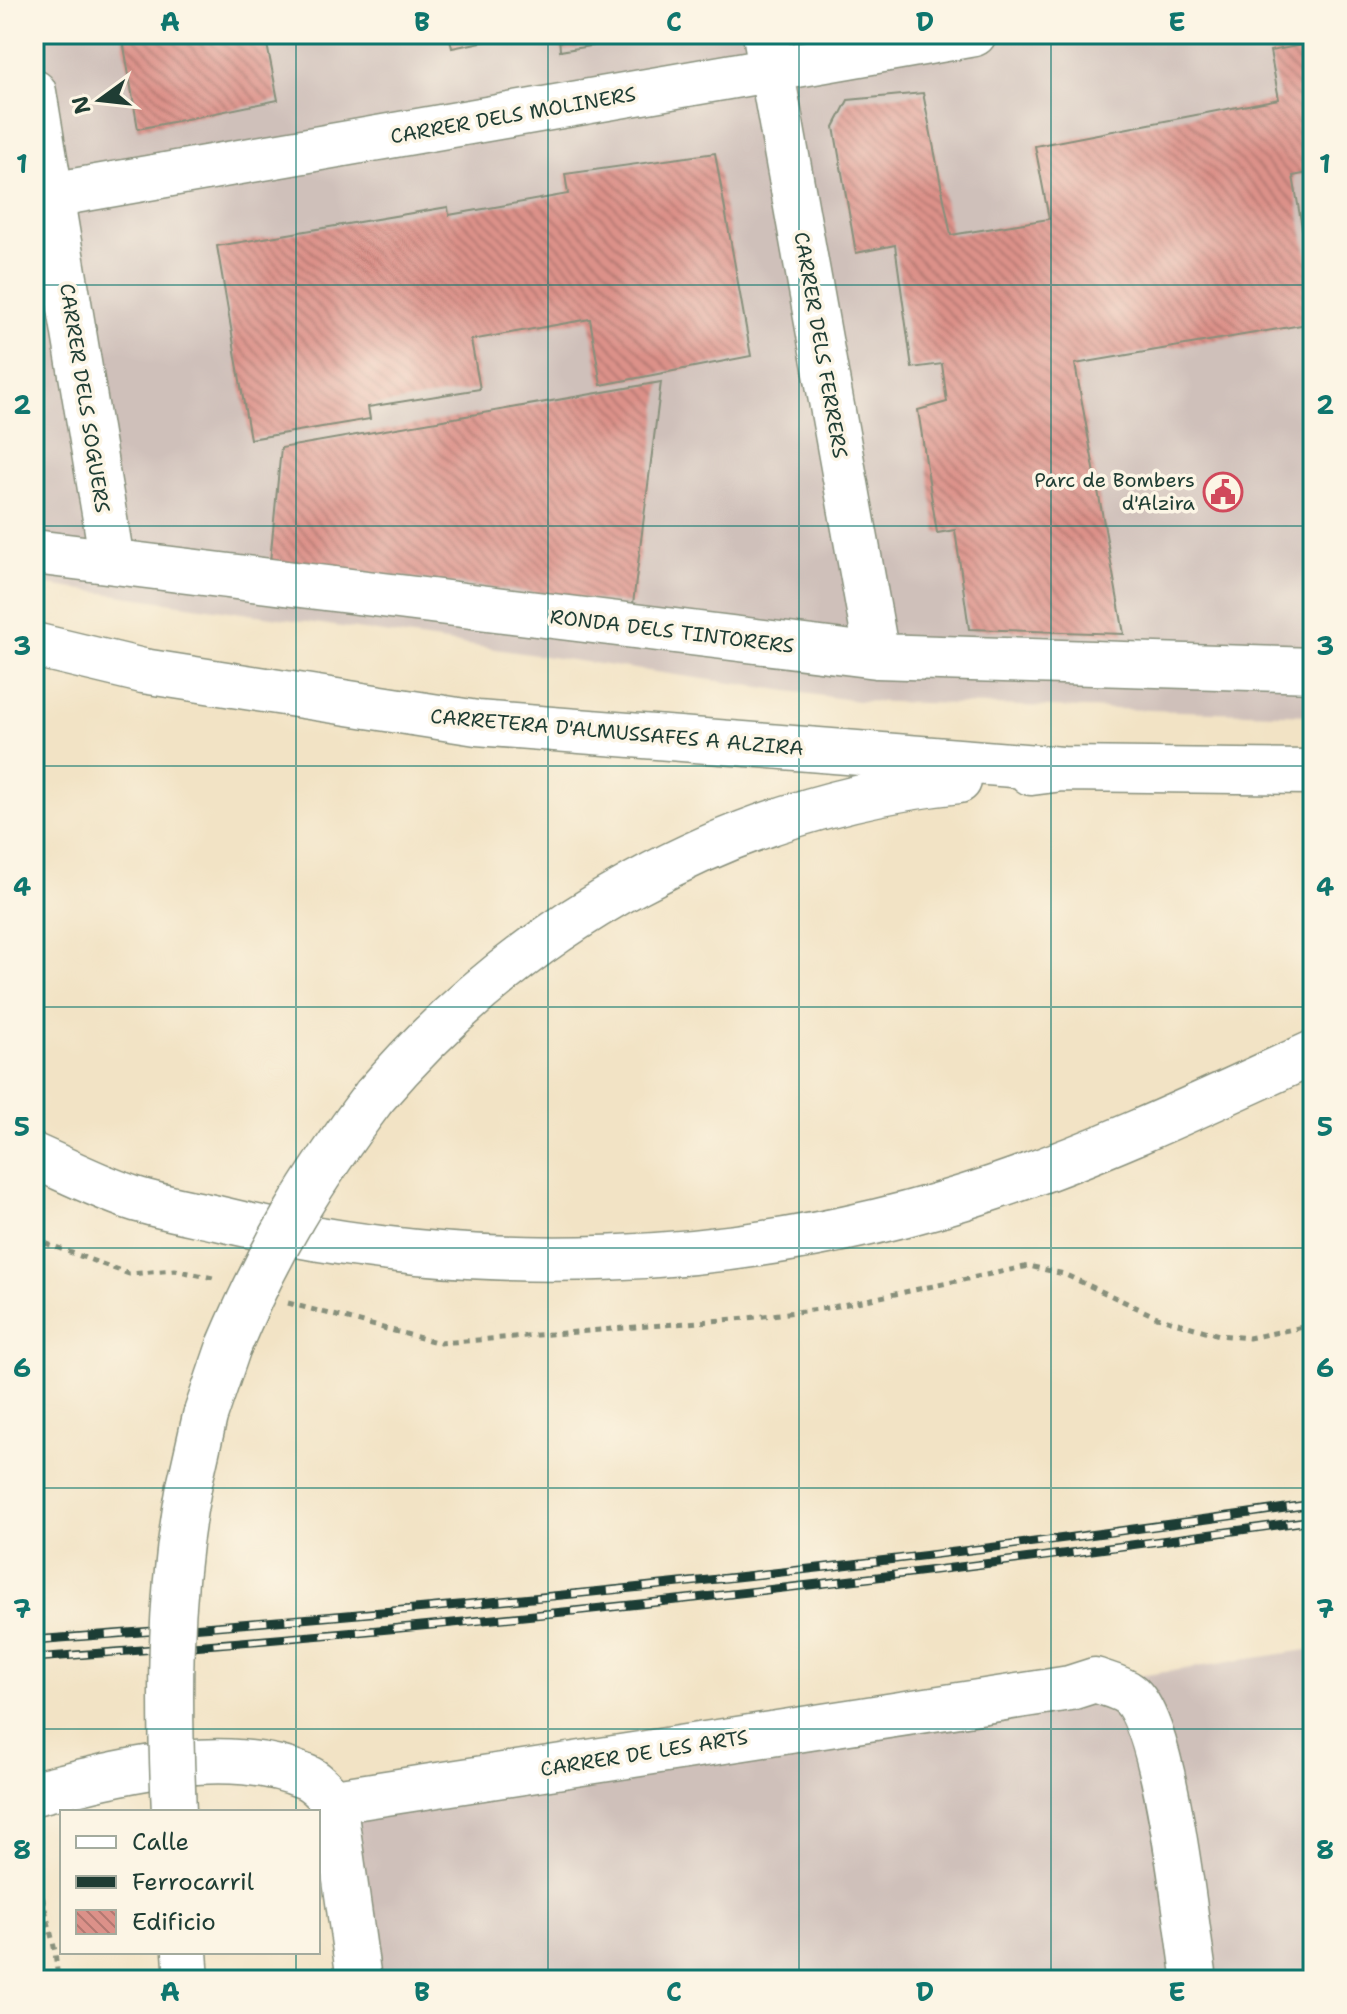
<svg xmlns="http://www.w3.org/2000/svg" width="1347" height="2014" viewBox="0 0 1347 2014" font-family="'Shantell Sans',sans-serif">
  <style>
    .industrial { fill: #cfc0ba }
    .building { fill: url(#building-back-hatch) }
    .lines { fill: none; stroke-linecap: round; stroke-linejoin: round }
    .minor-casing { stroke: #88907c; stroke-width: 47 }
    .major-casing { stroke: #88907c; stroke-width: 47 }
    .path { stroke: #88907c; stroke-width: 5; stroke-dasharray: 6 6; stroke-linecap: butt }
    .minor { stroke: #fff; stroke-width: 44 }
    .major { stroke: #fff; stroke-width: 44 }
    .rail-casing { stroke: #1f3d34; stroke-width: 9 }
    .rail { stroke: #fcf5e5; stroke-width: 6; stroke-dasharray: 18; stroke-linecap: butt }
    .major-bridge-casing { stroke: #88907c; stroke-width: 47; stroke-linecap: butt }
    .major-bridge { stroke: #fff; stroke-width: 44 }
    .grid { fill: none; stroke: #0f766e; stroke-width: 2; stroke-opacity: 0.55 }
    .labels { text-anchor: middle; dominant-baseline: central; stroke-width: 7; stroke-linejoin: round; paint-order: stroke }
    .street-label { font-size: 20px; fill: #1f3d34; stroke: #fcf5e5 }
    .poi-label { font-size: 20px; fill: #1f3d34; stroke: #fcf5e5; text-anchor: end }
    .neatline { fill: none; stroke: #0f766e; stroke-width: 3 }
    .grid-label { font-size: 26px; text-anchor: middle; font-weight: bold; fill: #0f766e }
  </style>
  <defs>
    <pattern id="building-back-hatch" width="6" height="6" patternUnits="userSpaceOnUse" patternTransform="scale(2)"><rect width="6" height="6" fill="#dc9189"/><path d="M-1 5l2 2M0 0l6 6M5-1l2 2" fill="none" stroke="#b27871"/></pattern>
  </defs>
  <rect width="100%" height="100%" fill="#fcf5e5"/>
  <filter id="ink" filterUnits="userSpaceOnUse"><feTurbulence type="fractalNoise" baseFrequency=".0125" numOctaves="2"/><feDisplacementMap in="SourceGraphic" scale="16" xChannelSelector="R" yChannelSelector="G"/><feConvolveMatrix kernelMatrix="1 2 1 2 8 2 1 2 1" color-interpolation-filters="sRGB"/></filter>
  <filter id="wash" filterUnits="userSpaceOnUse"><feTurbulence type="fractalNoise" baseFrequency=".006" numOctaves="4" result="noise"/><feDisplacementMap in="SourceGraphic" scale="32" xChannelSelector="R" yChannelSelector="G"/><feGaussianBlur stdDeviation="1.8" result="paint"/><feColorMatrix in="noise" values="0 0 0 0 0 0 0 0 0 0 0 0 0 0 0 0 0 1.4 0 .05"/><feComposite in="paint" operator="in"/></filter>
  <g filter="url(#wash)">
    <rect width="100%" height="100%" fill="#f2e3c5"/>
    <path class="industrial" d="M34 34H1313V715L858 701 34 583Z
      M1313 1649V1980H359L334 1801Z"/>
    <g id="blocks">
      <path class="building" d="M122 34H265L278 100 138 129Z
        M449 34H516V35L452 48Z
        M559 34H648L649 36 560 51Z
        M1313 43V172L1293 176 1313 290V323L1075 364 1124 634 969 629 955 530 937 533 918 410 947 402 942 364 912 368 895 245 856 253 834 127 848 100 923 93 951 235 1049 219 1035 146 1279 99 1270 51Z
        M715 153 751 356 601 385 590 319 471 340 480 389 368 407 370 419 250 439 217 246 448 207 449 215 568 194 565 174Z
        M661 382 633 604 270 562 281 448Z"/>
    </g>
  </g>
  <g filter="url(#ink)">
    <use href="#blocks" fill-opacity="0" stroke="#88907c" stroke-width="2"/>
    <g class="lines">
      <g class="minor-casing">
        <path id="minor" d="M765 34 877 656
          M34 92 112 561
          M51 195 974 34
          M34 552 877 656 1313 670
          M34 1793C117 1773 223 1742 306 1777 316 1781 326 1793 334 1801
          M359 1980 334 1801 1070 1688 1095 1680C1105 1684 1120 1687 1129 1694 1167 1723 1186 1926 1195 1980"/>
      </g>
      <g class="major-casing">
        <path id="major" d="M34 645 143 671 477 723 1062 769
          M1031 773 1062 769 1313 772
          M374 1097C522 923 731 805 959 781
          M34 1156C66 1170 99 1187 132 1198 160 1207 189 1212 217 1218 471 1280 744 1272 993 1188 1103 1151 1208 1101 1313 1053
          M189 1487 205 1416 229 1346
          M185 1952 187 1980"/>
      </g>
      <path class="path" d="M34 1239 129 1274 175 1270 218 1279
        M288 1303 440 1343 748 1318 828 1308 1029 1266 1064 1274 1157 1317 1219 1335 1249 1338 1313 1325
        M34 1862 55 1951 58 1980"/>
      <use href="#minor" class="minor"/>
      <use href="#major" class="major"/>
      <g class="rail-casing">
        <path id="rail" d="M34 1640C462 1609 889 1566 1313 1504
          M34 1658C462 1628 888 1580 1313 1520"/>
      </g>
      <use href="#rail" class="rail"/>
      <g class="major-bridge-casing">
        <path id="major-bridge" d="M229 1346C270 1249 311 1181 374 1097
          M174 1812C169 1703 168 1596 189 1487"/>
      </g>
      <use href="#major-bridge" class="major-bridge"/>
    </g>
  </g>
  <path class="grid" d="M296 34V1812M548 34V1980M799 34V1980M1051 34V1980M34 285H1313M34 526H1313M34 766H1313M34 1007H1313M34 1248H1313M34 1488H1313M34 1729H1313M296 1952V1980"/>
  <defs>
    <g id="civic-ring" transform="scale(2)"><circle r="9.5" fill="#fcf5e5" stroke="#d1495b" stroke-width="1.5"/><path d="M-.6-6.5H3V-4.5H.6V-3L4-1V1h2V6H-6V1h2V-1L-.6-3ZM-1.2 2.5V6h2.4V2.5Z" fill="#d1495b"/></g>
  </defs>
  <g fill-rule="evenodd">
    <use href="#civic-ring" x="1223" y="492"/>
  </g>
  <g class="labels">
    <g class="street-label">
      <text transform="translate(513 115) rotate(-10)">CARRER DELS MOLINERS</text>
      <text transform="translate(821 345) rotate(80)">CARRER DELS FERRERS</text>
      <text transform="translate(85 398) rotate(81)">CARRER DELS SOGUERS</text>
      <text transform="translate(672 631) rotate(7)">RONDA DELS TINTORERS</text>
      <text transform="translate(617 732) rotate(5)">CARRETERA D'ALMUSSAFES A ALZIRA</text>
      <text transform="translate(644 1753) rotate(-9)">CARRER DE LES ARTS</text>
    </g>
    <g class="poi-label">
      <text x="1195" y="480">Parc de Bombers<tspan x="1195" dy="23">d'Alzira</tspan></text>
    </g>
  </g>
  <rect width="1347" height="2014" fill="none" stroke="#fcf5e5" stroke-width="88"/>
  <rect x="60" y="1810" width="260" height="144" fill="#fcf5e5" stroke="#a4ab9e" stroke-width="2"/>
  <rect x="76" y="1836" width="40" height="12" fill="#ffffff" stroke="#a4ab9e" stroke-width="2"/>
  <text x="132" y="1850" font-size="24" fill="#1f3d34">Calle</text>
  <rect x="76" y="1876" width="40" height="12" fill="#1f3d34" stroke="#a4ab9e" stroke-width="2"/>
  <text x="132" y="1890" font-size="24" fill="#1f3d34">Ferrocarril</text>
  <rect x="76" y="1910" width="40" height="24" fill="url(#building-back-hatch)" stroke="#a4ab9e" stroke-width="2"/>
  <text x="132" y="1930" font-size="24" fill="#1f3d34">Edificio</text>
  <g transform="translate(100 100) rotate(255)" stroke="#fcf5e5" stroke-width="6" paint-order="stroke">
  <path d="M0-6L14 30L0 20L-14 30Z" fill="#1f3d34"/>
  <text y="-12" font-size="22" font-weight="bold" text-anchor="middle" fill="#1f3d34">N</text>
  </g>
  <rect x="44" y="44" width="1259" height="1926" class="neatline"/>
  <g class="grid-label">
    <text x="170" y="31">A</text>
    <text x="422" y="31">B</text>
    <text x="674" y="31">C</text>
    <text x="925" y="31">D</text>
    <text x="1177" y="31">E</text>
    <text x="22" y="173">1</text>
    <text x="1325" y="173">1</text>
    <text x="22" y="414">2</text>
    <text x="1325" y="414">2</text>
    <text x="22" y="655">3</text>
    <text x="1325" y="655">3</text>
    <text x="22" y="896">4</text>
    <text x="1325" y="896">4</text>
    <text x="22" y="1136">5</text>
    <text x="1325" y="1136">5</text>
    <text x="22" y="1377">6</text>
    <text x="1325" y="1377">6</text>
    <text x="22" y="1618">7</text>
    <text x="1325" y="1618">7</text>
    <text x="22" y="1859">8</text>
    <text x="1325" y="1859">8</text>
    <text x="170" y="2001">A</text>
    <text x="422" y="2001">B</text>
    <text x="674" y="2001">C</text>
    <text x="925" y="2001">D</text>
    <text x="1177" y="2001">E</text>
  </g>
</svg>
